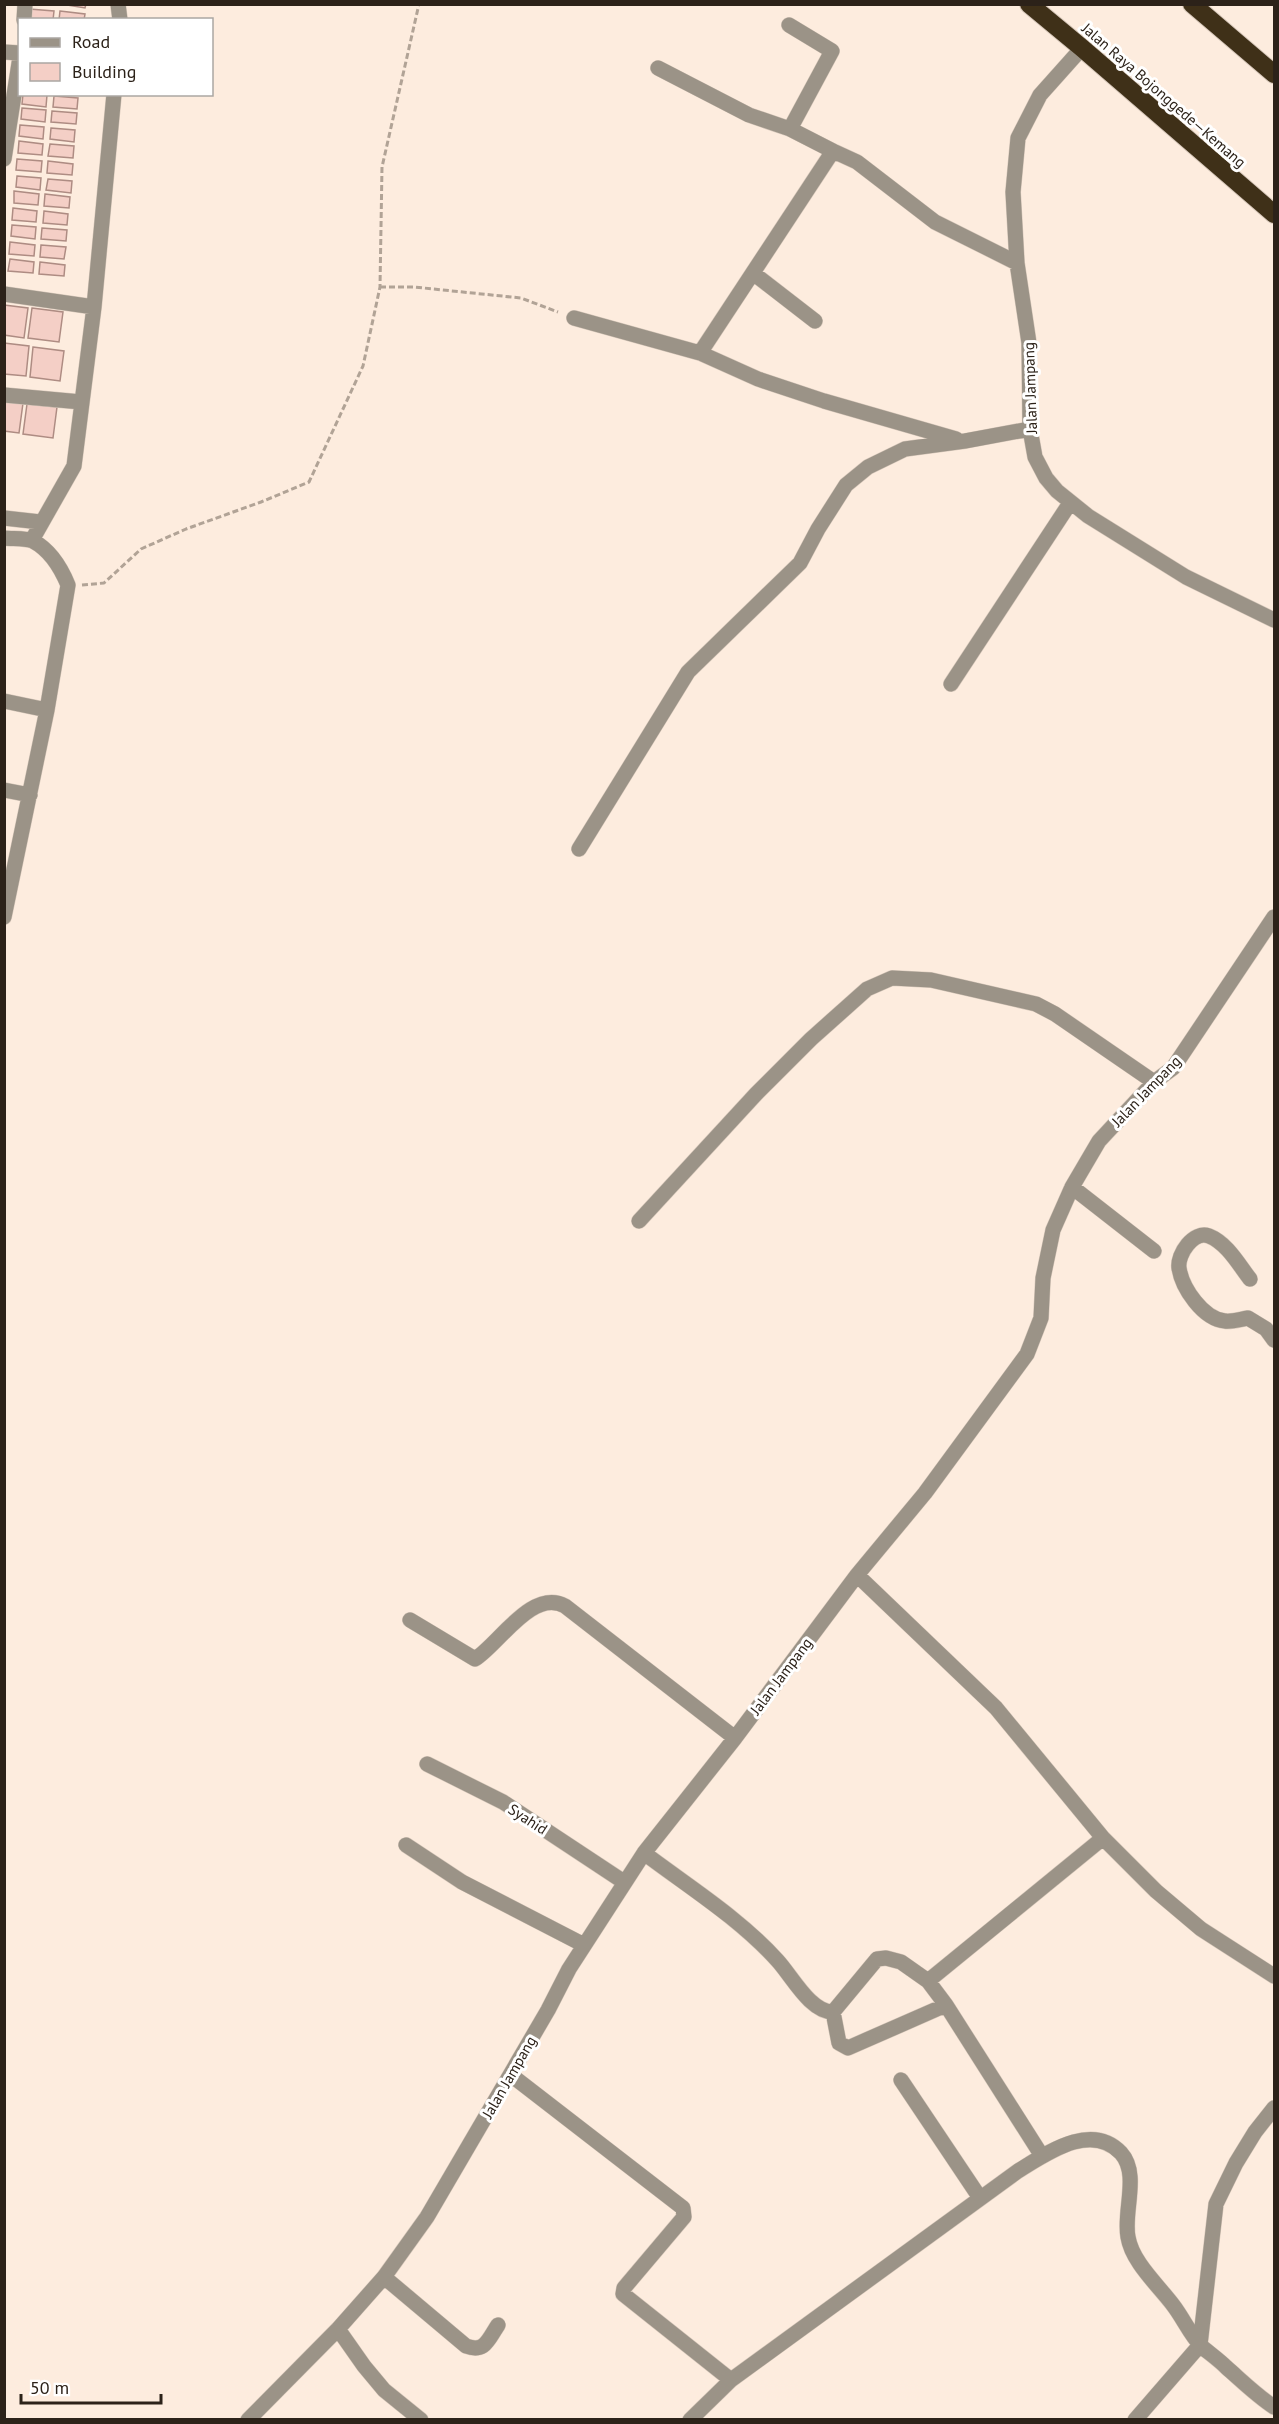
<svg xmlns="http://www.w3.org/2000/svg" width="1279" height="2424" viewBox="0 0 1279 2424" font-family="'PT Sans',sans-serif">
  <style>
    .building { fill: #f4cfc6; stroke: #ae8c83; stroke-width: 1.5 }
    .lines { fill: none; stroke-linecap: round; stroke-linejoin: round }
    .minor-casing { stroke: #d7c8bb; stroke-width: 16 }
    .highway-casing { stroke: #d7c8bb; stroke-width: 20 }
    .path { stroke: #b1a396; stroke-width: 3; stroke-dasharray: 6 3; stroke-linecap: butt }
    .minor { stroke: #9b9387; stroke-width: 15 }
    .highway { stroke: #3f3018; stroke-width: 18 }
    .labels { text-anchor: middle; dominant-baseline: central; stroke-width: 6; stroke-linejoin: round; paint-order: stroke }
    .street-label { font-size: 15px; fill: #2c2219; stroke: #fff }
  </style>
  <rect width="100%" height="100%" fill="#fdecde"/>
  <path class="building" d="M61 4H86L85 8Z
    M29 9 54 11 53 20H28Z
    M60 11 85 14 84 20H59Z
    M23 94 47 95 46 107 22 104Z
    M54 96 78 98 77 109 53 107Z
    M22 108 46 110 45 122 21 119Z
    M52 111 77 113 76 124 51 122Z
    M20 125 44 127 43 139 19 136Z
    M51 128 75 130 74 142 50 139Z
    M19 141 43 144 42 155 18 153Z
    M50 144 74 146 73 158 48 156Z
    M17 159 42 161 41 172 16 170Z
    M48 161 73 164 72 175 47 173Z
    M17 176 41 178 40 190 16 187Z
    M48 179 72 181 71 193 46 190Z
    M14 191 39 194 38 205 14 203Z
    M45 194 70 197 69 208 44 206Z
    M13 208 37 211 36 222 12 220Z
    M44 211 68 214 67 225 43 223Z
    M12 225 36 227 35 239 11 236Z
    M42 228 67 230 66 241 41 239Z
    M10 242 35 245 34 256 9 254Z
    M41 245 66 247 64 259 40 257Z
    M10 259 34 262 33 273 8 271Z
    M40 262 65 265 64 276 39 274Z
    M4 305 28 308 24 338 4 335Z
    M32 308 63 312 59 342 28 338Z
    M4 343 29 346 26 376 4 374Z
    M33 347 64 351 60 381 30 377Z
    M4 401 23 403 19 433 4 431Z
    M27 404 57 407 53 438 23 434Z"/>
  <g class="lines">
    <g class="minor-casing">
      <path id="minor" d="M118 4 120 20
        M24 20 25 4
        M789 25 832 51 790 129
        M1082 48 1040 95 1018 138 1013 192 1017 263 1029 343 1030 429 1035 457 1046 478 1057 491 1088 516 1186 577 1274 620
        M4 52 20 53
        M658 68 749 115 790 129 833 151 700 353
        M833 151 857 162 935 222 1017 263
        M4 159 20 57
        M753 273 815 321
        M4 294 94 307
        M574 318 700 353 758 379 824 401 956 439
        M4 395 81 402
        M4 518 40 522
        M4 538C13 539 25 538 33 541 50 550 61 568 68 585L47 710 4 917
        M32 540 74 466 94 307 114 94
        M951 684 1070 503
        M4 701 47 710
        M4 790 30 795
        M579 849 688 672 800 563 818 529 846 485 868 467 905 449 965 441 1030 429
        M1072 1187 1154 1251
        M639 1221 756 1094 811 1039 867 989 892 978 931 980 1036 1004 1055 1014 1154 1082
        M1250 1279C1239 1265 1227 1243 1209 1236 1194 1230 1177 1254 1179 1268 1182 1288 1203 1319 1225 1321 1232 1322 1241 1319 1248 1318L1266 1329 1274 1340
        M857 1575 996 1708 1103 1838 1156 1891 1201 1929 1274 1976
        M410 1620 475 1659C499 1644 532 1588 565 1606L735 1738
        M427 1764 503 1802 624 1882
        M406 1845 462 1882 584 1945
        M644 1853C689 1887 739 1918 777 1960 792 1976 810 2012 833 2012L877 1959 886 1958 901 1962 928 1981 946 2005 1042 2156
        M928 1981 1103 1838
        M833 2012 839 2043 848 2048 946 2005
        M511 2075 683 2208 684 2217 624 2288 623 2294 731 2380
        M901 2080 980 2198
        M384 2277 466 2346C485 2353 488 2340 498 2325
        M338 2329 364 2366 384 2390 421 2420
        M248 2420 338 2329 384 2277 427 2217 548 2010 569 1969 644 1853 735 1738 857 1575 925 1493 1027 1354 1041 1318 1043 1278 1053 1230 1072 1187 1099 1141 1154 1082 1173 1068 1274 917
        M690 2420 731 2380 1018 2171C1046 2154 1091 2121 1121 2153 1140 2174 1123 2212 1128 2237 1132 2262 1158 2285 1173 2305 1183 2318 1190 2334 1201 2346 1209 2353 1218 2359 1226 2367 1242 2381 1256 2395 1274 2407
        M1135 2420 1200 2345 1216 2204 1236 2163 1255 2132 1274 2108"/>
    </g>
    <g class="highway-casing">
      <path id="highway" d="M1029 4 1082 48 1274 214
        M1192 4 1274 74"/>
    </g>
    <path class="path" d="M380 287H414L521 298 558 312
      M82 585 104 583 141 549 186 529 261 502 309 482 363 366 380 287 382 167 419 4"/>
    <use href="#minor" class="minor"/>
    <use href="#highway" class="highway"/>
  </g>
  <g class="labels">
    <g class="street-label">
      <text transform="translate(1164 95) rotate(41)">Jalan Raya Bojonggede—Kemang</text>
      <text transform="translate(1030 388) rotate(-92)">Jalan Jampang</text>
      <text transform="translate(1146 1091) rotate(-46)">Jalan Jampang</text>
      <text transform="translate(781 1676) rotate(-53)">Jalan Jampang</text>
      <text transform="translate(528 1819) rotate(33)">Syahid</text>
      <text transform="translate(509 2077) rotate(-60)">Jalan Jampang</text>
    </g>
  </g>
  <rect width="1279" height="2424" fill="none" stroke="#2c2219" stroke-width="12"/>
  <rect x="18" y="18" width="195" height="78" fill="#ffffff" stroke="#aba7a3" stroke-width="1.5"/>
  <rect x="30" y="38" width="30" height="9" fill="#9b9387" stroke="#aba7a3" stroke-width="1.5"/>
  <text x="72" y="48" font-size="18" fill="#2c2219">Road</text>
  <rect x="30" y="63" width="30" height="18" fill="#f4cfc6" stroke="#aba7a3" stroke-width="1.5"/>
  <text x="72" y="78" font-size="18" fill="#2c2219">Building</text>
  <path d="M21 2394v9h140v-9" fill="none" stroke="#2c2219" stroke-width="3"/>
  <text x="30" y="2394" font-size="18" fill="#2c2219" stroke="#ffffff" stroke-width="4.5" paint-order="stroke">50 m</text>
</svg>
